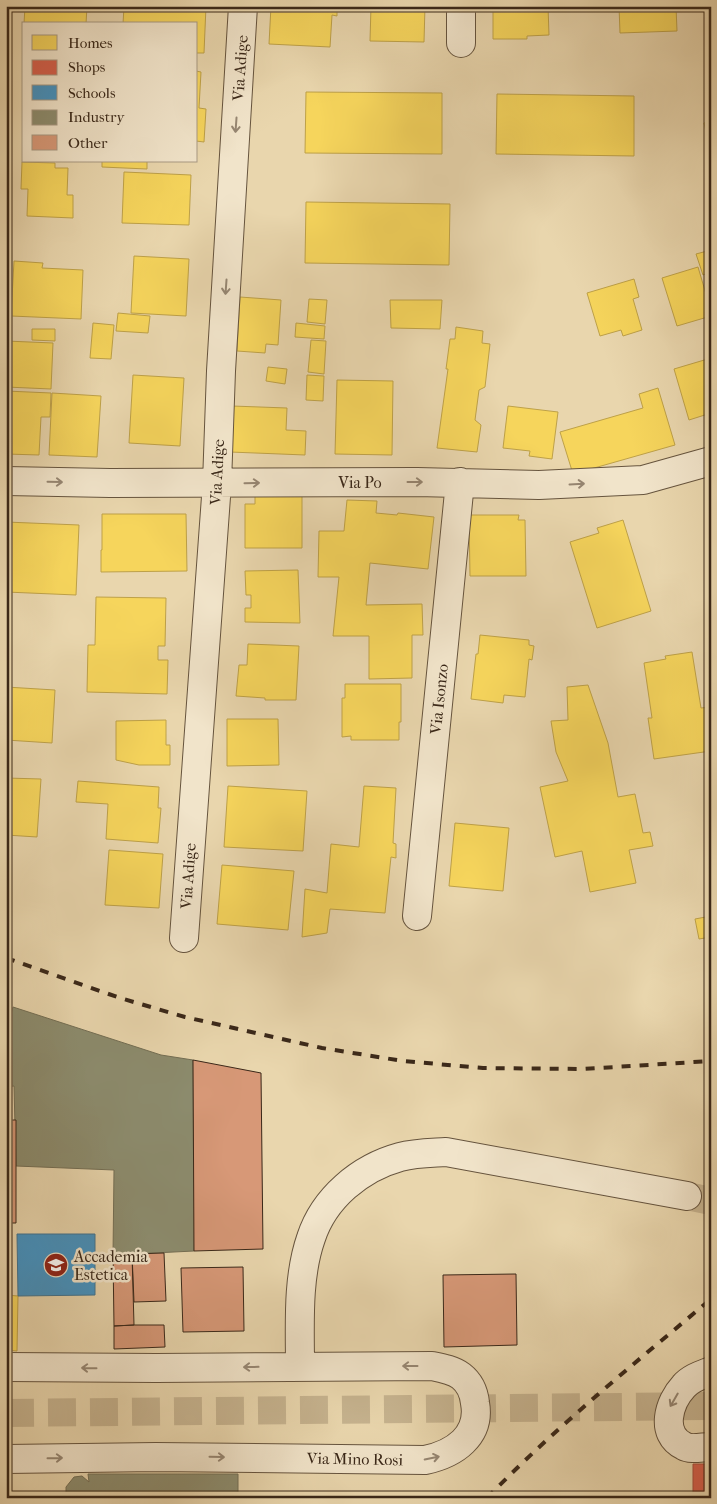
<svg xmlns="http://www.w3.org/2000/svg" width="717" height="1504" viewBox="0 0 717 1504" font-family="'IM FELL French Canon',serif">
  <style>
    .homes { fill: #f6d55c; stroke: #bea148 }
    .shops { fill: #d6604d; stroke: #a74f3d }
    .schools { fill: #4393c3; stroke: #407390 }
    .industry { fill: #8c8c6e; stroke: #736e54 }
    .building { fill: #d79877; stroke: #3a2819 }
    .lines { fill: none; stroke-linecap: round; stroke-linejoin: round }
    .minor-tunnel { stroke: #c6b38f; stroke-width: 28; stroke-dasharray: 28 14; stroke-linecap: butt }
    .primary-tunnel { stroke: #c6b38f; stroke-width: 28; stroke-dasharray: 28 14; stroke-linecap: butt }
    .minor-casing { stroke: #66543e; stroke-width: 30 }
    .minor { stroke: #f1e4ca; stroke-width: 28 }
    .rail { stroke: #3a2819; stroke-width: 4; stroke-dasharray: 9 9; stroke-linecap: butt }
    .oneway { stroke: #968672 }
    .labels { text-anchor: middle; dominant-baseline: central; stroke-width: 5; stroke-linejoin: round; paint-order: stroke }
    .street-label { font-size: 16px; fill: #3a2819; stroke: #f1e4ca }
    .poi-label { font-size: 16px; fill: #3a2819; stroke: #f1e4ca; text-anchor: start }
  </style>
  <rect width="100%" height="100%" fill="#e9d6ad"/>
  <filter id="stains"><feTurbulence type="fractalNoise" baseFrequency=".004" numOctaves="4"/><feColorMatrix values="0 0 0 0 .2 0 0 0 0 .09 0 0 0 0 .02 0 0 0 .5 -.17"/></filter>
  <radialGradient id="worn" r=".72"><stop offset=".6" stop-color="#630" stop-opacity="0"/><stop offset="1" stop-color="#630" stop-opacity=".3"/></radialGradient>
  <path class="homes" d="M25 6H87L86 24H24Z
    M124 6H206L204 53H196V24H123Z
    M271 6H337V16L332 15 330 47 269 44Z
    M371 6H425L424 42 370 41Z
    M493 6H548L549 35 527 36V39H493Z
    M619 6H676L677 31 620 33Z
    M196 71 201 72 199 108 206 109 204 142 196 141Z
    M306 92 442 93V154L305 153Z
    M497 94 634 96V156L496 154Z
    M711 121V154L704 123Z
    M102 161H147V169L102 167Z
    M22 162 55 163V168H68L67 195H73V218L27 216 28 189H21Z
    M124 172 191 175 189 225 122 223Z
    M306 202 450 204 449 265 305 263Z
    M711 250V272L703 275 696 254Z
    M134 256 189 259 186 316 131 313Z
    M14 261 43 263 42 268 83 270 81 319 11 316Z
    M698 267 711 311V316L677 326 662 278Z
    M634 279 639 297 633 299 642 330 623 336 621 330 600 336 587 293Z
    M240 297 281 300 278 345 266 344 265 353 237 351Z
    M309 299 327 300 325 324 307 322Z
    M390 300H442L440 329 391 328Z
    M118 313 150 316 148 333 116 331Z
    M93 323 114 325 111 359 90 358Z
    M296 323 325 326 324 339 295 337Z
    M456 327 483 331 482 343 490 344 485 387 479 390 475 420 481 425 477 452 437 448 448 369H446L450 339H455Z
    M32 329H55V341L32 340Z
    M311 340 326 341 324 374 308 372Z
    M6 341 53 343 51 389 6 387Z
    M711 358V413L689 420 674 369Z
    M268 367 287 369 285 384 266 381Z
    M133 375 184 378 180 446 129 443Z
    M307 375 324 376 323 401 306 400Z
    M337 380 393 381 392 455 335 454Z
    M658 388 675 445 573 474 560 432 643 408 639 394Z
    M6 391 51 393 50 417H41L39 455 6 454Z
    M52 393 101 396 97 457 49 455Z
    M232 406 287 408 286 430 306 431 305 455 230 452Z
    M508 406 558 412 552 459 529 456 530 451 503 448Z
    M255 496H302V548H245V504H255Z
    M347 500 377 501 376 513 397 515 398 513 434 517 428 569 370 563 366 605 422 604 423 635H412V678L369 679V636H333L339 577H318L319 531H344Z
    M102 514H186L187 571 101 572V550H102Z
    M469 515H519L518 520H525L526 576H470Z
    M623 520 651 611 597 628 570 542 599 533 597 528Z
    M6 522 79 525 76 595 6 592Z
    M298 570 300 623 245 622V608H251V595H246L245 571Z
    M96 597 166 598 165 646H158V660H168L167 694 87 692 88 645H95Z
    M480 635 529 640V645L534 646 532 660 529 659 525 697 504 695 503 703 471 699 476 654H478Z
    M248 644 299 646 296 700H265V698L236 696 239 665H247Z
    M692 652 701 708 711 707V751L654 759 648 718H652L644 663 666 659 665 656Z
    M345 684H401V722H399V740H351V736L342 737V698H345Z
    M588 685 608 743 618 797 635 794 643 833 650 832 653 846 629 850 636 883 590 892 582 851 555 857 540 787 568 781 556 752 551 721 568 720 567 687Z
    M6 687 55 690 52 743 6 740Z
    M227 719H278L279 765 227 766Z
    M166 720V745H170V765H139L116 760V721Z
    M6 778 41 779 37 837 6 835Z
    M78 781 159 787 158 808H161L158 843 106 839 108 804 76 802Z
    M228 786 307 791 303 851 224 847Z
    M364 786 396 788 393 843 396 844V858L391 857 385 913 330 909 327 933 302 937 305 889 327 893 331 844 359 847Z
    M455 823 509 828 503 891 449 886Z
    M109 850 163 854 159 908 105 905Z
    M222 865 294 871 288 930 217 924Z
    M711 916V937L699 939 695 919Z
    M6 1295 18 1296 17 1351 6 1350Z"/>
  <path class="shops" d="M693 1464H711V1498H693Z"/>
  <path class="schools" d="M17 1234H95V1295L18 1296Z"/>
  <path class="industry" d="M13 1007 161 1055 193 1060 194 1251 113 1255 114 1170 16 1166 14 1086 6 1087V1032Z
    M88 1474H238V1498H66V1487L74 1477 82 1476 89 1482Z"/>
  <path class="building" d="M193 1060 261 1073 263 1249 194 1251Z
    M6 1120H16V1223H6Z
    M164 1253 166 1301 134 1302 132 1254Z
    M132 1254 134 1325 114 1326 113 1255Z
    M243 1267 244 1331 183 1332 181 1268Z
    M516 1274 517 1345 444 1347 443 1275Z
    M134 1325H164L165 1347 114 1349V1326Z"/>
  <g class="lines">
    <path class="minor-tunnel" d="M687 1196 711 1201"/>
    <path class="primary-tunnel" d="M6 1413 711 1406"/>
    <g class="minor-casing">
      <path id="minor" d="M461 43V6
        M6 481 110 483 417 482 539 485 643 480 711 461
        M417 916 460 482
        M184 938 217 483 221 371 243 6
        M6 1367 156 1368 432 1366C442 1368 453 1370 461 1376 470 1383 474 1393 475 1403 481 1436 454 1454 425 1460L156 1457 6 1459
        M300 1367C300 1325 297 1278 311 1238 324 1198 360 1168 400 1157 415 1153 431 1153 446 1152L687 1196
        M711 1371C701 1375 691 1378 684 1386 669 1402 659 1434 684 1446 691 1450 702 1447 711 1447"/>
    </g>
    <use href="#minor" class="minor"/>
    <path class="rail" d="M6 958 120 998 185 1017 322 1048 403 1061 483 1068 583 1069 711 1061
      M487 1498C557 1426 635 1363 711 1299"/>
  </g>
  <defs><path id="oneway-shaft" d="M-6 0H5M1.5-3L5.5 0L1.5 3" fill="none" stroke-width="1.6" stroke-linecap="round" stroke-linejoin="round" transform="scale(1.25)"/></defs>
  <g class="oneway">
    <use href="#oneway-shaft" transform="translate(236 125) rotate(94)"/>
    <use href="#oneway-shaft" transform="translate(226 287) rotate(94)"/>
    <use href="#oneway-shaft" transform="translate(55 482) rotate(1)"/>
    <use href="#oneway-shaft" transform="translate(415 482)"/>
    <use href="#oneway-shaft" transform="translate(252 483) rotate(-1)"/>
    <use href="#oneway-shaft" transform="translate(577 484) rotate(-3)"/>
    <use href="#oneway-shaft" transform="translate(410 1366) rotate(-180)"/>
    <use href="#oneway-shaft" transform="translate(251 1367) rotate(179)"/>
    <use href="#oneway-shaft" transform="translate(89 1368) rotate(-179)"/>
    <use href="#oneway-shaft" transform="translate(674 1400) rotate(120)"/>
    <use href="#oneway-shaft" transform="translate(217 1457) rotate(1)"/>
    <use href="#oneway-shaft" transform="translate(55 1458) rotate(-1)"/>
    <use href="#oneway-shaft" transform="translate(432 1458) rotate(-12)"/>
  </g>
  <defs>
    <g id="school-disc" transform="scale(1.25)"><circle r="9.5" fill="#8f2418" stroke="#f1e4ca"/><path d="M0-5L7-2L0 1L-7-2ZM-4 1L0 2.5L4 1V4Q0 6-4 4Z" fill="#fff"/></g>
  </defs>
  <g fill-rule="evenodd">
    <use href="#school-disc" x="56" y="1265"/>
  </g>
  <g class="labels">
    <g class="street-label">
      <text transform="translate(240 68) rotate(-86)">Via Adige</text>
      <text transform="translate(217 472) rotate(-87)">Via Adige</text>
      <text x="360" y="482">Via Po</text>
      <text transform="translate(439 699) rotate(-84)">Via Isonzo</text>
      <text transform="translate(188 876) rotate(-86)">Via Adige</text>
      <text transform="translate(355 1459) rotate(1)">Via Mino Rosi</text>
    </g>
    <g class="poi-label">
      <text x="74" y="1256">Accademia<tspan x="74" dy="18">Estetica</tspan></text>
    </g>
  </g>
  <rect width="717" height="1504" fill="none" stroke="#e9d6ad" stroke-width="25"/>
  <rect x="8" y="8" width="702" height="1489" fill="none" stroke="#3a2819" stroke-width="2.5"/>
  <rect x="12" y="12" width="692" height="1479" fill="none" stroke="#3a2819"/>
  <rect x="22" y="22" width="175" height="140" fill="#f1e4ca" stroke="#a89983"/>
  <rect x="32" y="35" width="25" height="15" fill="#f6d55c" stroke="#a89983"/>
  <text x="68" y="48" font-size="15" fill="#3a2819">Homes</text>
  <rect x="32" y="60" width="25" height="15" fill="#d6604d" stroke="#a89983"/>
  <text x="68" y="72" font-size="15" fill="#3a2819">Shops</text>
  <rect x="32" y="85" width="25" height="15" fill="#4393c3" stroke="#a89983"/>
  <text x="68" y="98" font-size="15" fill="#3a2819">Schools</text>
  <rect x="32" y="110" width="25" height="15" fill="#8c8c6e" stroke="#a89983"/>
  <text x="68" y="122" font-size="15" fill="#3a2819">Industry</text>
  <rect x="32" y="135" width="25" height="15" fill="#d79877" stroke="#a89983"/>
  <text x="68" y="148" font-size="15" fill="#3a2819">Other</text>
  <rect width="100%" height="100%" filter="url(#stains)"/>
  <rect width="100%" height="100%" fill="url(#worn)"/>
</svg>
